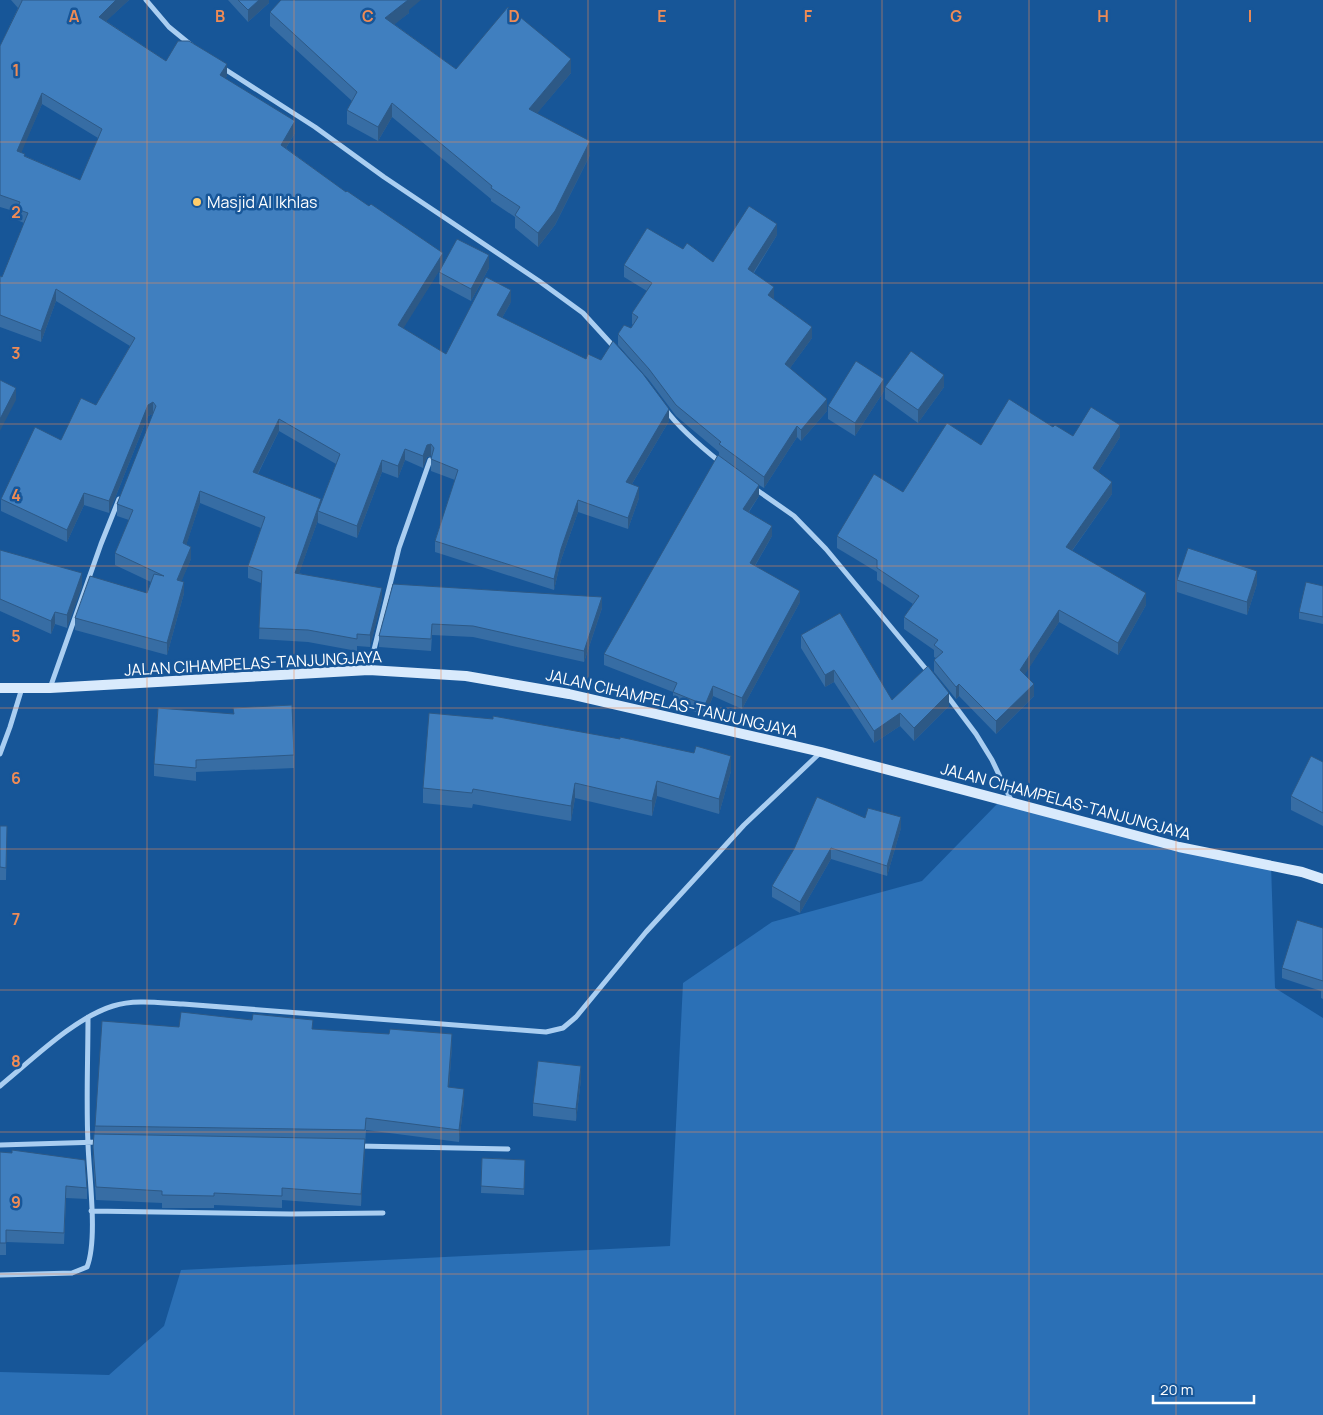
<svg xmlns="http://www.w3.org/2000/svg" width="1323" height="1415" viewBox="0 0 1323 1415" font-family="Manrope,sans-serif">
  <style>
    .green { fill: #2b70b6 }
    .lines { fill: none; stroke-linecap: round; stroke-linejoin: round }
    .street { stroke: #aacef1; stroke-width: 5 }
    .secondary { stroke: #d9eafc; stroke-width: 10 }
    .wall { fill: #376da4; fill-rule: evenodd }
    .shaded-wall { fill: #2d5986 }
    .building { fill: #407fbf; stroke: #2d5986; fill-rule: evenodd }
    .grid { fill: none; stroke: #ef8b55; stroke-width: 1; stroke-opacity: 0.55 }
    .poi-dot { fill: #ffcd6b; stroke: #175698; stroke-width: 2 }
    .labels { text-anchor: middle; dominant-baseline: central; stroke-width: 5; stroke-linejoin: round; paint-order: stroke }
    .poi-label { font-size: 16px; fill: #fff; stroke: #175698; text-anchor: start }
    .street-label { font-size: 16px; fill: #fff; stroke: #175698 }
    .grid-label { font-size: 16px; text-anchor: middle; font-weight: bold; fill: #ef8b55; stroke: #175698; stroke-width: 5; stroke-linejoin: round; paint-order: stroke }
  </style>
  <rect width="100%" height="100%" fill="#175698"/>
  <path class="green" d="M998 803 1271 864 1275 988 1323 1018V1415H0V1372L109 1375 164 1326 181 1270 670 1246 683 983 772 922 922 881Z"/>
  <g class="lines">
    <path class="street" d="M146 0 169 27 191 45
      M223 68 315 127 384 177 539 281 583 313 615 348
      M665 409C680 429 700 446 720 462
      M754 488 794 516 826 549 930 674
      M369 670 399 548 430 460
      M50 688 101 544 119 499
      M946 694 976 734 992 760 1012 802
      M0 754 10 727 22 688
      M0 1086C32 1060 74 1018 113 1006 135 999 161 1003 183 1004L546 1032 563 1028 576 1017 646 932 744 825 821 752
      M0 1145 100 1142
      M358 1146 508 1149
      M91 1211 291 1214 383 1213
      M0 1275 72 1273 87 1267C98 1239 89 1176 88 1144 86 1102 88 1059 88 1017"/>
    <path class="secondary" d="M0 688H50L369 670 466 676 569 694 821 752 1179 847 1302 872 1323 879"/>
  </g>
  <path class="wall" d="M11 0H129L106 21 166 61 227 76 225 78 295 133 286 148 443 264 489 268 471 301 439 284V272L442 266 403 328 446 354 511 302 502 318 669 421 632 484 639 498 628 529 578 512 561 560 554 590 435 552V541L455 480 431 471V459L432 457 431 456 427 457 423 468 405 460 398 478 382 472 357 538 318 523V520L299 573 382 599 370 647 357 646V651L308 642 259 639 261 583 248 578V566L261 528 200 503 186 545 191 559 181 581 184 593 167 655 75 630V618L147 593 151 582 115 565V553L129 520 117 516V504L153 414 148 416 109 513 84 505 67 542 1 511V499L96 405 130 346 56 301 41 342 0 327V276L2 277 24 223 17 220V212L0 207V46L18 8ZM42 104 98 138 80 180 25 156 21 152ZM279 431 336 464 321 503 258 474Z
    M228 0H269V3L248 22Z
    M409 10V13L394 24 456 69 571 73 537 113 590 155 555 225 538 247 515 228V217L491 201V199L392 117 378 141 347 124V110L352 101 270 26V12Z
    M777 235 754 273 774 298 773 299 812 338 790 368 827 411 801 441 797 437 764 488 759 485V496L749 512 772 536 755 566 800 602 742 709 713 696 705 716 673 703V692L604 665V654L719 456V452L676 416 649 380 618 345V334L631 328 633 325 632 324V313L647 291 624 277V265L683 249 713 262Z
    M885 387H944L918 423 885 399Z
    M884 391 855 436 828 419V406Z
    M1053 427 1073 436 1120 437 1098 472 1112 494 1072 551 1146 605 1118 655 1059 622 1024 675 1034 696 996 734 959 696 956 699 934 672V660L936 658 934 657V650L904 629V617L913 604 877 580V572L837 548V536L903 492 981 445Z
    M0 550 82 586 67 628 55 624 51 634 0 611Z
    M1177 580 1257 584 1247 615 1177 592Z
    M393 584 602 608 584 662 473 637 432 635 431 651 379 647V636Z
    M1323 586V624L1299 619V612Z
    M801 635 892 700 949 706 914 741 900 726 874 743 834 682 825 687 801 648Z
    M158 708 294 755V768L196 772V781L154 776V764Z
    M1323 762V826L1291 810V796Z
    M731 771 719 814 657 796 652 816 575 798 571 821 473 804 472 808 423 803V788Z
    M865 818 901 828 887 876 831 859 800 913 772 897V886Z
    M0 826H7L6 880H0Z
    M1323 928V999L1321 998V991L1282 978V968Z
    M179 1027 313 1029 452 1046 449 1087 464 1101 459 1142 366 1130 361 1206 282 1200V1208L214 1205V1208H162V1203L96 1200 93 1160 95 1126Z
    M581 1079 576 1121 533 1116V1103Z
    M0 1152 87 1188V1199L66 1198 64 1244 6 1242V1255H0Z
    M482 1158 525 1160 524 1195 481 1193Z"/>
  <path class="shaded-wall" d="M116 0H129L99 28V17Z
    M259 0H269V3L248 22V10Z
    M408 0H421L409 10V13L385 32V18Z
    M571 59V73L529 123V109Z
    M227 64V76L220 87V75Z
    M42 93V104L17 163V151Z
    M392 103V117L378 141V127Z
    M295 121V133L281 156V145Z
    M590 141V155L555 225 538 247V233Z
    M777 224V235L748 281V269Z
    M443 253V265L398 337V325Z
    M489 255V268L471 301V289Z
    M774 287V298L768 307V295Z
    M56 289V301L41 342V331Z
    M511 290V302L497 327V315Z
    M812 327V338L785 375V364Z
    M944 375V387L918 423V410Z
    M884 379V391L855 436V423Z
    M16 388V400L0 431V419Z
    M827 399V411L801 441V430Z
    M153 402V414L148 416 109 513V501L148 405Z
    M669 409V421L626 494V482Z
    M279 419V431L253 483V472Z
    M1120 425V437L1093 480V468Z
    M797 426V437L764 488V477Z
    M431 444V456L427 457 423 468V456L427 445Z
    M405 449V460L398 478V466Z
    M382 460V472L357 538V526Z
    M1112 482V494L1066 559V547Z
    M759 485V496L743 520V509Z
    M639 487V498L628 529V518Z
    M200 491V503L183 555V543Z
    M84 493V505L67 542V530Z
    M321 499V511H318V520L295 585V573Z
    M578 500V512L561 560 554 590V579L561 549Z
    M772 526V536L750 574V563Z
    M191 547V559L177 592V580Z
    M1257 571V584L1247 615V602Z
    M82 573V586L67 628V615Z
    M184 582V593L167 655V643Z
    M382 588V599L370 647V635Z
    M800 591V602L742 709V698Z
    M1146 593V605L1118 655V643Z
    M602 597V608L584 662V651Z
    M1059 610V622L1020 682V670Z
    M55 612V624L51 634V621Z
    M834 670V682L825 687V675Z
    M959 684V696L956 699V687Z
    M1034 684V696L996 734V721Z
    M713 686V696L705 716V705Z
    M949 693V706L914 741V728Z
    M900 713V726L874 743V731Z
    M731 756V771L719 814V799Z
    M657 781V796L652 816V801Z
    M575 783V798L571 821V806Z
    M901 817V828L887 876V866Z
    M831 848V859L800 913V902Z
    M452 1034V1046L448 1099V1087Z
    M581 1066V1079L576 1121V1109Z
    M464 1089V1101L459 1142V1130Z
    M365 1139V1151L361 1206V1194Z"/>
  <path class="building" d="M22 0H116L99 17 166 61 178 41H189L227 64 220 75 295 121 281 145 346 192 347 191 369 206 371 204 443 253 398 325 446 354 486 277 511 290 497 315 586 359 588 354 601 360 613 341 643 374 669 409 626 482 639 487 628 518 578 500 561 549 554 579 435 541 458 470 431 459 434 448 431 444 427 445 423 456 405 449 398 466 382 460 357 526 318 511 340 454 279 419 253 472 321 499 295 573 382 588 370 635 357 634V639L308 630 259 628 262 571 248 566 265 517 200 491 183 543 191 547 177 580 184 582 167 643 75 618 90 576 147 593 154 574 164 576 115 553 133 510 117 504 156 406 153 402 148 405 109 501 84 493 67 530 1 499 35 427 61 440 81 398 96 405 135 338 56 289 41 331 0 315V276L2 277 28 213 17 209 20 202 0 195V46L22 1ZM42 93 102 129 80 180 24 156 25 154 17 151Z
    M238 0H259L248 10Z
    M281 0H408L385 18 456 69 508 7 571 59 529 109 590 141 555 211 538 233 515 215 520 207 491 188 492 186 392 103 378 127 347 110 357 92 270 12Z
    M749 206 777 224 748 269 774 287 768 295 812 327 785 364 827 399 801 430 797 426 764 477 719 444 721 442 676 405 649 369 618 334 624 325 631 328 638 317 632 313 652 283 624 265 647 228 683 249 687 243 713 262Z
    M457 239 489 255 471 289 439 272Z
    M911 351 944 375 918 410 885 387Z
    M856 361 884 379 855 423 828 406Z
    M0 380 16 388 0 419Z
    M1009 399 1053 427 1055 425 1073 436 1091 407 1120 425 1093 468 1112 482 1066 547 1146 593 1118 643 1059 610 1020 670 1034 684 996 721 959 684 956 687 934 660 943 652 934 645 938 640 904 617 919 596 877 568V560L837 536 874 474 903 492 947 423 981 445Z
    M718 455 759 485 743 509 772 526 750 563 800 591 742 698 713 686 705 705 673 692 677 683 604 654Z
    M1188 548 1257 571 1247 602 1177 580Z
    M0 550 82 573 67 615 55 612 51 621 0 599Z
    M1306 582 1323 586V617L1299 612Z
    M393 584 602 597 584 651 473 626 432 624 431 639 379 636Z
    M840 613 892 700 928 666 949 693 914 728 900 713 874 731 834 670 825 675 801 635Z
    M292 705 294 755 196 760V768L154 764 158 708 234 714 233 708Z
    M429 713 493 719V716L620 739V737L694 753 696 746 731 756 719 799 657 781 652 801 575 783 571 806 473 789 472 793 423 788Z
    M1311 756 1323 762V813L1291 796Z
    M817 797 865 818 868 808 901 817 887 866 831 848 800 902 772 886 794 849Z
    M0 826H7L6 868 0 867Z
    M1297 920 1323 928V981L1282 968Z
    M181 1012 252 1020 253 1014 313 1020 312 1029 389 1034 390 1029 452 1034 448 1087 464 1089 459 1130 366 1118 365 1130 95 1126 102 1021 179 1027Z
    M538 1061 581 1066 576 1109 533 1103Z
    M94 1134 365 1139 361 1194 282 1188V1196L214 1193V1196L162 1195V1191L96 1187 93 1147Z
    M12 1150 85 1160 87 1188 66 1186 64 1233 6 1230V1243H0V1152L12 1153Z
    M482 1158 525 1160 524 1189 481 1186Z"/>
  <path class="grid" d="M147 0V1415M294 0V1415M441 0V1415M588 0V1415M735 0V1415M882 0V1415M1029 0V1415M1176 0V1415M0 142H1323M0 283H1323M0 424H1323M0 566H1323M0 708H1323M0 849H1323M0 990H1323M0 1132H1323M0 1274H1323"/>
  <circle class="poi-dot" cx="197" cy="202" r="5"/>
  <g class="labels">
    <g class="poi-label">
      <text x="207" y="202">Masjid Al Ikhlas</text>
    </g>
    <g class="street-label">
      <text transform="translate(253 663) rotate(-3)">JALAN CIHAMPELAS-TANJUNGJAYA</text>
      <text transform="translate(672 703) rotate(13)">JALAN CIHAMPELAS-TANJUNGJAYA</text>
      <text transform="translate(1066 801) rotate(15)">JALAN CIHAMPELAS-TANJUNGJAYA</text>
    </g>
  </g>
  <g class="grid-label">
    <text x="74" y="22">A</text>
    <text x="220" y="22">B</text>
    <text x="368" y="22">C</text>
    <text x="514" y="22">D</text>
    <text x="662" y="22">E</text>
    <text x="808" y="22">F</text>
    <text x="956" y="22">G</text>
    <text x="1103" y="22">H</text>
    <text x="1250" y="22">I</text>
    <text x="16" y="76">1</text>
    <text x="16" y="218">2</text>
    <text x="16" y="359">3</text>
    <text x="16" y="501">4</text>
    <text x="16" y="642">5</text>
    <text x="16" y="784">6</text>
    <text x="16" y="925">7</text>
    <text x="16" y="1067">8</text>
    <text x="16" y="1208">9</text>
  </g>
  <path d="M1153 1395v8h101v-8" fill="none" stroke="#ffffff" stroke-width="2.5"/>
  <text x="1160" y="1395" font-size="15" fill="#ffffff" stroke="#175698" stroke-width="4" paint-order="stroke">20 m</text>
</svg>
